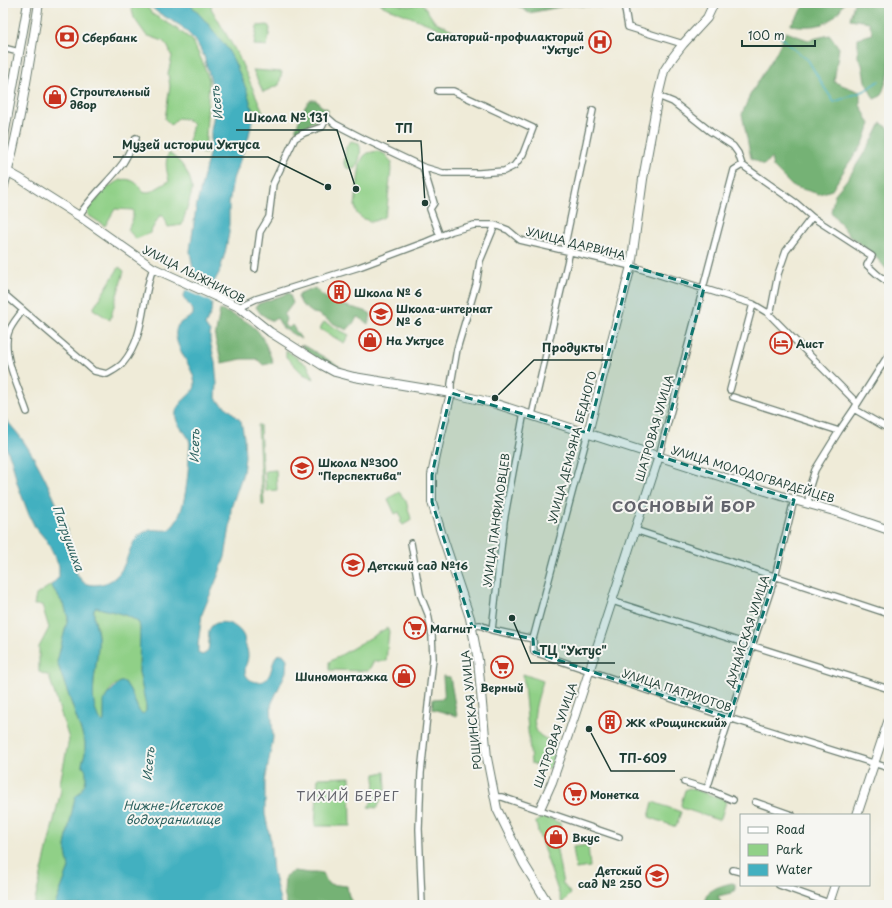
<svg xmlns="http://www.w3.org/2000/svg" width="892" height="908" viewBox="0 0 892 908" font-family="'Playpen Sans',sans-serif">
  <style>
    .green { fill: #90d087; stroke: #58865e }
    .forest { fill: #74b274; stroke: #4a7854 }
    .water { fill: #43b0c0; stroke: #31767a; fill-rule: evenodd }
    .pier { fill: #efebd8 }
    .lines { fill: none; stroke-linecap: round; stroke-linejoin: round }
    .stream { stroke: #43b0c0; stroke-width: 1.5 }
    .street-casing { stroke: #687a6d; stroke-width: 8 }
    .secondary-casing { stroke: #687a6d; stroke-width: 10 }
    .primary-casing { stroke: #687a6d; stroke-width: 10 }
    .street { stroke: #fff; stroke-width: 5.5 }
    .secondary { stroke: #fff; stroke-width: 8 }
    .primary { stroke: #fff; stroke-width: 8 }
    .marked { fill: #0f766e; fill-opacity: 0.2; stroke: #0f766e; stroke-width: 3; stroke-dasharray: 8 5; stroke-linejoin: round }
    .labels { text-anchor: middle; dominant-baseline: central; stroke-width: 4; stroke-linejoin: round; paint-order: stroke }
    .poi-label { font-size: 11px; font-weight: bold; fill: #1f3d34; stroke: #f6f6f2; text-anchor: start }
    .street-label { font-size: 11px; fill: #1f3d34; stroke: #f6f6f2 }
    .water-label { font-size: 12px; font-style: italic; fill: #2a605e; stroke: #f6f6f2 }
    .quarter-label { font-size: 13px; letter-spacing: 1px; fill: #63646c; stroke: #f6f6f2 }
    .district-label { font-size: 15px; font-weight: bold; letter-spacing: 1px; fill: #63646c; stroke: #f6f6f2 }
    .leader { fill: none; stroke: #1f3d34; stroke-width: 1.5 }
    .callout-dot { fill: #1f3d34; stroke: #f6f6f2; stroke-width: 1.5 }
    .callout-label { font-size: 12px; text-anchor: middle; font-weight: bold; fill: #1f3d34; stroke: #f6f6f2; stroke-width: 4; stroke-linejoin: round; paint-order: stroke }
  </style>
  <rect width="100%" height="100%" fill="#f6f6f2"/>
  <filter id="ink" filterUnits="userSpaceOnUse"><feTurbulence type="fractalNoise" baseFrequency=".025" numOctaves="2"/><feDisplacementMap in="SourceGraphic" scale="8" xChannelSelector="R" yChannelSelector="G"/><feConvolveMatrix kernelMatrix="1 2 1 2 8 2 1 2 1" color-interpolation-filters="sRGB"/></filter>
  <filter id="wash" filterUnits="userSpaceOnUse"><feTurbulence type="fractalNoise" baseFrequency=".012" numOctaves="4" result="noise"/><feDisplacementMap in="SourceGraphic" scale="16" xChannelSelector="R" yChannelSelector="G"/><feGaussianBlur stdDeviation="0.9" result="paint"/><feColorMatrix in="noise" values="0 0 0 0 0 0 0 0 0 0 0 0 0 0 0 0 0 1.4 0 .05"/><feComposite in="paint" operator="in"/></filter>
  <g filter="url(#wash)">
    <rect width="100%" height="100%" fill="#efebd8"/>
    <path class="green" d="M130 3H145L152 14 173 26 192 40 203 63 209 80 205 154 188 145 193 124 186 119 178 118 171 125 165 119 170 86 168 74 172 56 168 47 163 41 146 35 134 18Z
      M189 3H212L211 8 238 55 264 114 252 109C240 63 220 37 189 3Z
      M380 3H396L400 5 409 6 422 3 434 21 454 31 451 33 383 6Z
      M268 25 270 29 267 46 254 45 257 26Z
      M253 70 282 72 279 85 263 92Z
      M351 141 359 143C362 151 360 163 354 169L347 168 344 164 346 146Z
      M377 151 385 154 392 163 391 169 387 209 384 217 375 221H369L362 218 357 214 355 206 360 163 364 156 368 153Z
      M169 153C181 161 191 174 192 189 192 196 184 216 182 225L168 227 164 217 160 215 150 233 136 239 128 230 133 218V210L115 209 105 226 88 215 86 209C97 199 115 175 130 180 137 182 141 188 144 193L152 191 169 181C167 171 164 162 169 153Z
      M119 267 124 271 110 320 93 309Z
      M324 322 349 335 344 343 320 329Z
      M286 350 308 366 314 379 303 374 286 357Z
      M258 425H260L264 505H262Z
      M276 470 277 490 266 491 265 471Z
      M399 492 406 501 411 519 410 521 403 525 400 521 402 519 399 512 395 514 388 499Z
      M51 585 65 607 68 618 57 662 85 742V754L82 764C91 775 84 790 75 798L65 846 69 868 55 905H34L61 790 60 783 69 739 49 676 39 672V647L49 628 42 605H34L36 595Z
      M96 607C110 612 128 613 139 623L140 628 139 672 146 706V711L143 714 139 711 130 690 125 682H120C104 691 104 703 104 720L102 722C84 707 100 658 98 637 98 627 93 619 94 609Z
      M387 628 389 631 386 661H374L368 671 329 670V662Z
      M523 674 543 681C539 695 527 726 541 736 546 740 554 741 559 743L550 770 531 763Z
      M385 772 386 788 377 808 368 807C376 799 374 785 375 774Z
      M350 777 351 826H315L318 778Z
      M689 788 724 799 726 802 721 818 718 820 682 808 681 804 685 790Z
      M653 802 681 812 676 827 649 817Z
      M543 816 560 823 561 832 554 834 563 884 571 894 562 903 538 832 536 822Z
      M588 845 590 867 576 869 573 847Z"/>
    <path class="forest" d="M513 3H613L614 8 570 5 529 13Z
      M807 3H844C832 27 814 28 790 25Z
      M854 3H889V73L881 96 874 99 865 81 862 64 858 57V38L873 34 869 22 850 19Z
      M786 32 808 40 830 35 839 48 834 82 860 92V105L870 124 863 144 848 164 832 190 819 194 792 186 773 167 771 158 764 165 751 158 742 114 750 95 776 53Z
      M311 100H316L321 106 328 109V112L322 119 310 123 307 129 304 131 296 130V128C300 120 304 104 311 100Z
      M881 123 889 128V272L874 255 850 236 831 212 835 194 849 177 859 161 873 139Z
      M315 288C332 308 349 304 370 313L371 316 368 324 360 318 357 317 355 321 347 330 336 325 318 314 313 313 302 305 298 297 300 294Z
      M289 293 293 303 284 315 286 319 284 325 289 328 292 325 301 339 283 328 277 318 272 321 261 314 256 307 258 304Z
      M220 310C232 314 247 320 256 329 264 338 269 352 273 363L263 365 257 359H242L222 363 215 338Z
      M301 345 307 347 342 368C330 366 307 355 301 345Z
      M443 676 450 677 457 716 432 709 433 699 444 698C445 694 443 682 443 676Z
      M294 871 310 873H323L328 884 347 886 349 897 354 905H287L284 893 285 876Z
      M732 883 735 884V890L731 893 718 896 722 905H706V895C713 888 722 885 732 883Z"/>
    <path class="water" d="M147 3H189L208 24 227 48 234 61 247 91 252 109 253 118 248 139 233 179 229 204V233L225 253 219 273 214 282 211 313 205 325 210 332V341L215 362 217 384 216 398 218 401 231 411 241 421 244 437 245 457 243 473 231 508 230 527 225 557 218 576 202 614 198 645V653L202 655C217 650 200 628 217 623 227 620 239 627 243 635 245 638 244 641 245 644 247 648 248 652 248 656 248 661 245 666 245 671 246 682 261 686 268 677 272 672 272 662 277 655L283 654 287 659 286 672 271 705 273 738 265 782V814L270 837 273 872 281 905H55L69 868 65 846 75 797C84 790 91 775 82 764L85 754V742L57 662 68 618 65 607 51 585 59 577V566L47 541 35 527 29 515 17 483 12 461 3 441V416C10 425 18 433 24 442 39 464 51 490 61 515 65 523 68 532 70 541 72 555 72 570 82 581 88 587 101 585 108 582 132 571 124 539 147 531 153 528 161 531 168 530 188 518 188 465 190 444 189 433 178 429 176 418 173 402 195 395 195 385 195 366 168 343 178 325 182 320 189 319 193 315V310L183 297 194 275 190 251 196 208 211 146V131L214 114V101L212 85 204 56 196 41 181 26 157 12ZM96 607C110 612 128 613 139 623L140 628 139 672 146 706V711L143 714 139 711 130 690 125 682H120L107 695 104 701V721L102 722C84 702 100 661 98 637 97 627 93 618 94 609Z"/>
    <path class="pier" d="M191 277 216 287 214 303 185 290Z"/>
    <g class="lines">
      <path class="stream" d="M778 34 796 51 808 60 824 87 834 102 864 91 879 81"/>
    </g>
  </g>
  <g filter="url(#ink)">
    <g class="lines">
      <g class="street-casing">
        <path id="street" d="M624 3 628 27 683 44
          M3 48 19 52
          M658 96 673 102 711 132 733 146 738 153 742 165 796 203 812 217 872 256 867 265 878 275 889 283
          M423 167 434 203 430 209 440 236
          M79 216C90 197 109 182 123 163 128 155 132 146 136 138
          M564 249 593 110
          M255 269 260 232 269 217 273 184 295 138 304 133 322 127 327 117 335 124 364 139 423 167 443 173H479L504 171 514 166 523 154 533 128 453 91H438
          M3 293 94 371 107 374C112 371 119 368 123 363 146 336 141 299 153 268
          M239 307 256 299 359 267 426 242 452 231 474 225H495L508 230 520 240 631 266 753 304 768 313 857 403
          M23 310C18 317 10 326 8 334 2 356 20 391 27 412
          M768 313 771 310 778 274 786 251 812 217
          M730 390 753 304
          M451 393V384L457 349 476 285 480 261 495 225
          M733 397 839 431
          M854 409 889 429
          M532 415 570 251
          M588 433 533 639 534 652 729 718 889 768
          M659 456 734 170 742 165
          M809 503 808 492 815 470 839 431 854 409 889 354
          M635 530 889 614
          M411 543 420 594 428 614 432 635 433 658 421 773 419 829 422 905
          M612 601 889 689
          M472 626 480 625 492 630 533 639
          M492 630 504 521 524 412
          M684 782 707 789 733 800
          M707 789 752 646 775 577 794 500
          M494 797H502L619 837
          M755 802 792 815
          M733 870 741 872
          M779 885 829 903"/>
      </g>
      <g class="secondary-casing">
        <path id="secondary" d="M3 169 19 178 79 216 153 268 239 307 270 332 322 365 335 372 354 377 451 393 496 404 794 500 834 511 889 530
          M451 393 439 442 432 475V502L441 532 470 618 478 660 487 758 497 809 524 864 549 905
          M588 433 631 266 643 179 658 96 664 71 673 57 683 44 707 18 714 3
          M540 809 552 782 575 715 659 456
          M857 815 889 719
          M835 885 829 903 836 905"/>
      </g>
      <g class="primary-casing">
        <path id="primary" d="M3 142 28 3
          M3 189C20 128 29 65 39 3"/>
      </g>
      <use href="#street" class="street"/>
      <use href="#secondary" class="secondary"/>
      <use href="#primary" class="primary"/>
    </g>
  </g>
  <path class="marked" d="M631 266 704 288 659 456 794 500 775 577 729 718 534 652 533 639 472 626 432 502V475L439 442 451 393 588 433Z"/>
  <defs>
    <g id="bank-ring" transform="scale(1.15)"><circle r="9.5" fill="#f6f6f2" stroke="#c8321e" stroke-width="1.5"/><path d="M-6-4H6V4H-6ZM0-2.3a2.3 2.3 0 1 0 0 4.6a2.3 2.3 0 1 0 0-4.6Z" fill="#c8321e"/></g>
    <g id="hospital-ring" transform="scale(1.15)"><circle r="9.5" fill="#f6f6f2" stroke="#c8321e" stroke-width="1.5"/><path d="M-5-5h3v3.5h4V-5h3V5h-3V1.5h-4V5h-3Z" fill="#c8321e"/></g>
    <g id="shop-ring" transform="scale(1.15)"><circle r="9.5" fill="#f6f6f2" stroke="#c8321e" stroke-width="1.5"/><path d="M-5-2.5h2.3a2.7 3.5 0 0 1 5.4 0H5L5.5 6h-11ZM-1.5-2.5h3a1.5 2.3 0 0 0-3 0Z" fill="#c8321e"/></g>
    <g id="building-ring" transform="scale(1.15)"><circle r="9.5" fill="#f6f6f2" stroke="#c8321e" stroke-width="1.5"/><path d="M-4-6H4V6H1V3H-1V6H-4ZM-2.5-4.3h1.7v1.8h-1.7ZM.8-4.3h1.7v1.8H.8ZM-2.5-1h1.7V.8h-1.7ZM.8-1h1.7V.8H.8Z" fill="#c8321e"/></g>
    <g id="school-ring" transform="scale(1.15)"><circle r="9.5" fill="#f6f6f2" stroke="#c8321e" stroke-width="1.5"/><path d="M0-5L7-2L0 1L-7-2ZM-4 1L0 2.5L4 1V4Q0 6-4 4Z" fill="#c8321e"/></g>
    <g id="hotel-ring" transform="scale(1.15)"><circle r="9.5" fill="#f6f6f2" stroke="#c8321e" stroke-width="1.5"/><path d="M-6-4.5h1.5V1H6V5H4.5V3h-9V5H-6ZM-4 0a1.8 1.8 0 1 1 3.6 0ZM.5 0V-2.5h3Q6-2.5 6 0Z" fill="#c8321e"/></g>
    <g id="supermarket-ring" transform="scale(1.15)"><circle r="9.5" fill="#f6f6f2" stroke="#c8321e" stroke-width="1.5"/><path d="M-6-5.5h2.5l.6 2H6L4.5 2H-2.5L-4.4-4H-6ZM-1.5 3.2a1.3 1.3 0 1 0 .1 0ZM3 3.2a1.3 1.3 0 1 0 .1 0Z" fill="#c8321e"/></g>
  </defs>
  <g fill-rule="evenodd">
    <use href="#bank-ring" x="67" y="37"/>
    <use href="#hospital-ring" x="600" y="42"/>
    <use href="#shop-ring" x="55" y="97"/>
    <use href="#building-ring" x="339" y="292"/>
    <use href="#school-ring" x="381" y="314"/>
    <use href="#shop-ring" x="370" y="340"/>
    <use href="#hotel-ring" x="781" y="343"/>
    <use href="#school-ring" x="302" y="468"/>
    <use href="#school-ring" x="353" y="565"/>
    <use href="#supermarket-ring" x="415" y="628"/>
    <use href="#supermarket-ring" x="502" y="667"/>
    <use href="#shop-ring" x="404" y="676"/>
    <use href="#building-ring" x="610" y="722"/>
    <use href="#supermarket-ring" x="575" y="794"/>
    <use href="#shop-ring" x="556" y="837"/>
    <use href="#school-ring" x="657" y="876"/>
  </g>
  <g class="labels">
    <g class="poi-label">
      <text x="584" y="36" text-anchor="end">Санаторий-профилакторий<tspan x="584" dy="13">"Уктус"</tspan></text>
      <text x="82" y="37">Сбербанк</text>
      <text x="70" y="91">Строительный<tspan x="70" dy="13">двор</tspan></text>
      <text x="354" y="292">Школа № 6</text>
      <text x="396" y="308">Школа-интернат<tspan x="396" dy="13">№ 6</tspan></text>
      <text x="386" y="340">На Уктусе</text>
      <text x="796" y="343">Аист</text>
      <text x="318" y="462">Школа №300<tspan x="318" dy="13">"Перспектива"</tspan></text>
      <text x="368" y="565">Детский сад №16</text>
      <text x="430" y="628">Магнит</text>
      <text x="388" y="676" text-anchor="end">Шиномонтажка</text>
      <text x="502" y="687" text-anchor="middle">Верный</text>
      <text x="626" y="722">ЖК «Рощинский»</text>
      <text x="590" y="794">Монетка</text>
      <text x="572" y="837">Вкус</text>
      <text x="642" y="870" text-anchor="end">Детский<tspan x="642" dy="13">сад № 250</tspan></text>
    </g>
    <g class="street-label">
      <text transform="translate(576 243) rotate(14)">УЛИЦА ДАРВИНА</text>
      <text transform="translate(194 274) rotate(27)">УЛИЦА ЛЫЖНИКОВ</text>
      <text transform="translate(654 428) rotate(-74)">ШАТРОВАЯ УЛИЦА</text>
      <text transform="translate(572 447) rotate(-75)">УЛИЦА ДЕМЬЯНА БЕДНОГО</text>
      <text transform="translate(753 474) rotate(17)">УЛИЦА МОЛОДОГВАРДЕЙЦЕВ</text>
      <text transform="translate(496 520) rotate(-82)">УЛИЦА ПАНФИЛОВЦЕВ</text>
      <text transform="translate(747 631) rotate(-72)">ДУНАЙСКАЯ УЛИЦА</text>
      <text transform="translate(677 690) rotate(18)">УЛИЦА ПАТРИОТОВ</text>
      <text transform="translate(471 710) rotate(-96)">РОЩИНСКАЯ УЛИЦА</text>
      <text transform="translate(555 735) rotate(-71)">ШАТРОВАЯ УЛИЦА</text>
    </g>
    <g class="water-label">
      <text transform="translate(216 103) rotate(-96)">Исеть</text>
      <text transform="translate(194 446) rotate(-88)">Исеть</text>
      <text transform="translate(69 538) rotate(70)">Патрушиха</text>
      <text transform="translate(148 764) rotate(-84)">Исеть</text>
      <text x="173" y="805">Нижне-Исетское<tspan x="173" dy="14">водохранилище</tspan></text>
    </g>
    <g class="quarter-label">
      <text x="348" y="795">ТИХИЙ БЕРЕГ</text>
    </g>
    <g class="district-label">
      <text x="684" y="505">СОСНОВЫЙ БОР</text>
    </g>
  </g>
  <path class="leader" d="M356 189L337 130H236M425 203L421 141H387M328 187L268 157H113M495 398L534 360H612M512 618L531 663H615M589 729L611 771H675"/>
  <g class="callout-dot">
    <circle cx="356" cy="189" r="4"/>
    <circle cx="425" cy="203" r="4"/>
    <circle cx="328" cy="187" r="4"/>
    <circle cx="495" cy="398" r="4"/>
    <circle cx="512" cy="618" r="4"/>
    <circle cx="589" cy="729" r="4"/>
  </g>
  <g class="callout-label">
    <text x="286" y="122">Школа № 131</text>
    <text x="404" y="133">ТП</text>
    <text x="191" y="149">Музей истории Уктуса</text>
    <text x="573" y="352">Продукты</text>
    <text x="573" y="655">ТЦ "Уктус"</text>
    <text x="643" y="763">ТП-609</text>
  </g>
  <rect width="892" height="908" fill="none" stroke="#f6f6f2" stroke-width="16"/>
  <rect x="740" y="814" width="130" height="72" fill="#f6f6f2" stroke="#a0aca6"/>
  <rect x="748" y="827" width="20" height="6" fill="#ffffff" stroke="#a0aca6"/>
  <text x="776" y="834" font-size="12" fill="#1f3d34">Road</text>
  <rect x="748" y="844" width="20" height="12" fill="#90d087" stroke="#a0aca6"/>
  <text x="776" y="854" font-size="12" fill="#1f3d34">Park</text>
  <rect x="748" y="864" width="20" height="12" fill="#43b0c0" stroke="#a0aca6"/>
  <text x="776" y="874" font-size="12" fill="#1f3d34">Water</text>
  <path d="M742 40v6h73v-6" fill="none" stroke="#1f3d34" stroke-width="2"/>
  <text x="748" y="40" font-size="12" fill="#1f3d34" stroke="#f6f6f2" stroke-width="3" paint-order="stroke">100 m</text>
</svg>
